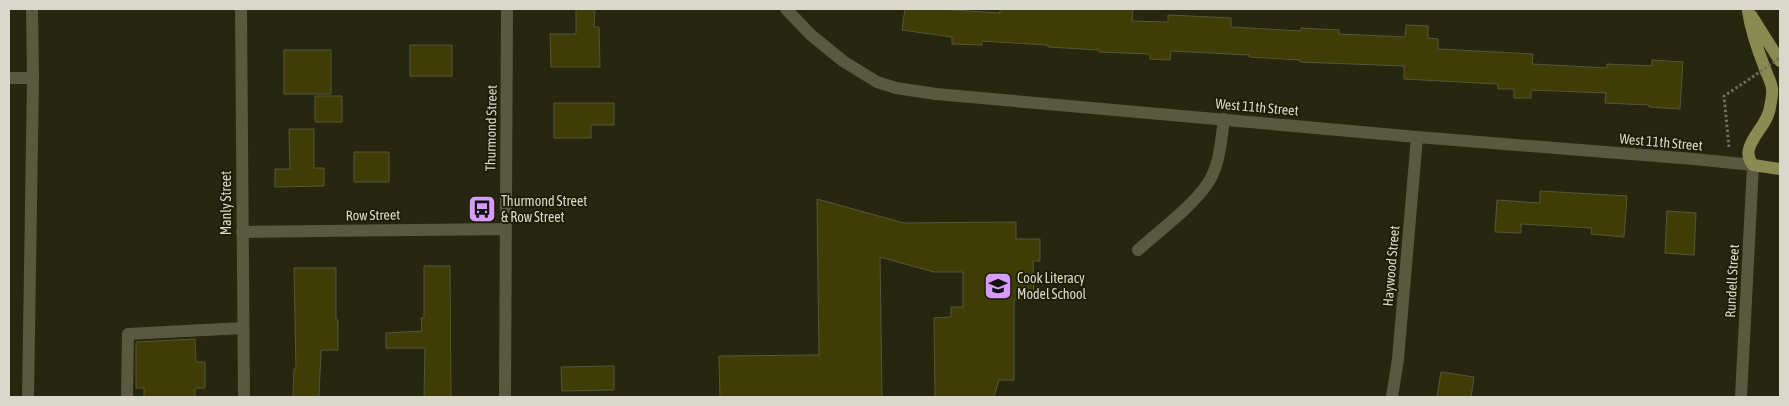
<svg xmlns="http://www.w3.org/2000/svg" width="1789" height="406" viewBox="0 0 1789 406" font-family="'Asap Condensed',sans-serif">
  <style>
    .building { fill: #3d3d05; stroke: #55563b }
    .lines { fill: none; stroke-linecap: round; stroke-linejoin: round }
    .path { stroke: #6e6f5a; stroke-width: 3; stroke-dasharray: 2.5 2.5; stroke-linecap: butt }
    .minor { stroke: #58593e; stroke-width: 12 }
    .major { stroke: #8a8b53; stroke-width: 12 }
    .path-bridge { stroke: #6e6f5a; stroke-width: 3; stroke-dasharray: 2.5 2.5; stroke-linecap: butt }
    .labels { text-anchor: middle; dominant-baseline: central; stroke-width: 4; stroke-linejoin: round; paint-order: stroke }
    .street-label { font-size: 14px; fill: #d8d9ca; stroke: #1d1e05 }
    .poi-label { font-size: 14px; fill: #d8d9ca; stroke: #1d1e05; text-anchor: start }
  </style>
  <rect width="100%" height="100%" fill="#27270f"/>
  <path class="building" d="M576 9H595L594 27H599L600 67H551L550 34H576Z
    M905 9H937L1000 13V9H1133L1132 21 1168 22V15L1231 18V27L1301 31V28L1339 30V34L1405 37 1406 25 1428 26V38L1438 39V49L1533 54 1532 64 1607 68V64L1652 66V60L1683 62 1680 109 1649 107V105L1605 103 1606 93 1531 90V98H1514V89H1498V84L1404 79V66L1300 62V60L1249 57V55L1171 51 1170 60 1150 59V54L1099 52V50L1048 47V45L982 41V45L952 44V37L902 30Z
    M410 45H452V76H410Z
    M284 50H331V94H284Z
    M315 96H342V122H315Z
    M554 103H614V125H591V138H554Z
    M289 129H314V168H324V186L275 187V169H290Z
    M354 152H389V182H354Z
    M1540 191 1627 196 1624 237 1591 234 1592 228 1521 224V233L1495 232 1497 200 1540 203Z
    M817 199 904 223 1016 222V239H1040V261H1033L1034 299 1014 300V380H999L994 397H935L934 318 951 317V307H963V272H934L880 257 882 397H720L719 356 819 355Z
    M1667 211 1696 213 1694 255 1665 253Z
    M424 266H450L451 397H424L425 348H386V333L422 331 421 318H424Z
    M294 268H336V320H338V350H321L319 397H293L294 369H296Z
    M195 339 196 362H205V388H195V397H144V388H136V342Z
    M614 366V390L562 391 561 367Z
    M1441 372 1474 377 1471 397H1437Z"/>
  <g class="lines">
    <path class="path" d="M1729 147 1724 96 1748 80"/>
    <path class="minor" d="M241 9 244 397
      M786 9 811 35 843 61 877 82 896 88 936 94 1417 137 1694 159 1753 165 1741 397
      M9 78H33
      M242 232 505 229
      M1138 250C1160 230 1191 208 1208 183 1220 165 1221 140 1224 119
      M28 397 33 78 32 9
      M127 397 128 334 243 328
      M505 397 507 9
      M1392 397 1398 359 1417 137"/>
    <path class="major" d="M1748 11C1751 31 1757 48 1764 66 1766 73 1771 81 1772 88 1773 94 1771 101 1770 107 1768 128 1737 146 1753 165L1780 169
      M1751 15 1780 61"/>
    <path class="path-bridge" d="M1748 80 1780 58"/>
  </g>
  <defs>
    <g id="bus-square" transform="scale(1.4375)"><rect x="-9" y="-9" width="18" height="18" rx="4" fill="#d79bf9" stroke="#1d1e05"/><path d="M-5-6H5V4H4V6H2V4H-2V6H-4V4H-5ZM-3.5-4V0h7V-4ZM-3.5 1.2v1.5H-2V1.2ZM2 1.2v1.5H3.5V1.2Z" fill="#111"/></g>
    <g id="school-square" transform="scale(1.4375)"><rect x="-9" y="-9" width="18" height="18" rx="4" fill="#d79bf9" stroke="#1d1e05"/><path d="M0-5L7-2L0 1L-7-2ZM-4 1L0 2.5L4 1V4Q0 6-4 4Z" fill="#111"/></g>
  </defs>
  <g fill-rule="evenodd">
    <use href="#bus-square" x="482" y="209"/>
    <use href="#school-square" x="998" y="286"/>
  </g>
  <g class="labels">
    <g class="street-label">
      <text transform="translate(1257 107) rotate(5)">West 11th Street</text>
      <text transform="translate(491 128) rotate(-89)">Thurmond Street</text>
      <text transform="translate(1661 142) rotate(5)">West 11th Street</text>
      <text transform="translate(226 203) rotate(-90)">Manly Street</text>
      <text transform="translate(373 215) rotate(-1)">Row Street</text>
      <text transform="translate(1391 266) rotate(-85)">Haywood Street</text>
      <text transform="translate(1732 281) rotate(-87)">Rundell Street</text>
    </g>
    <g class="poi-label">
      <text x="501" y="201">Thurmond Street<tspan x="501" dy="16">&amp; Row Street</tspan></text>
      <text x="1017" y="278">Cook Literacy<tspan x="1017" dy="16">Model School</tspan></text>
    </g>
  </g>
  <rect width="1789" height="406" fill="none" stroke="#d8d9ca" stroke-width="20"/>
</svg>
